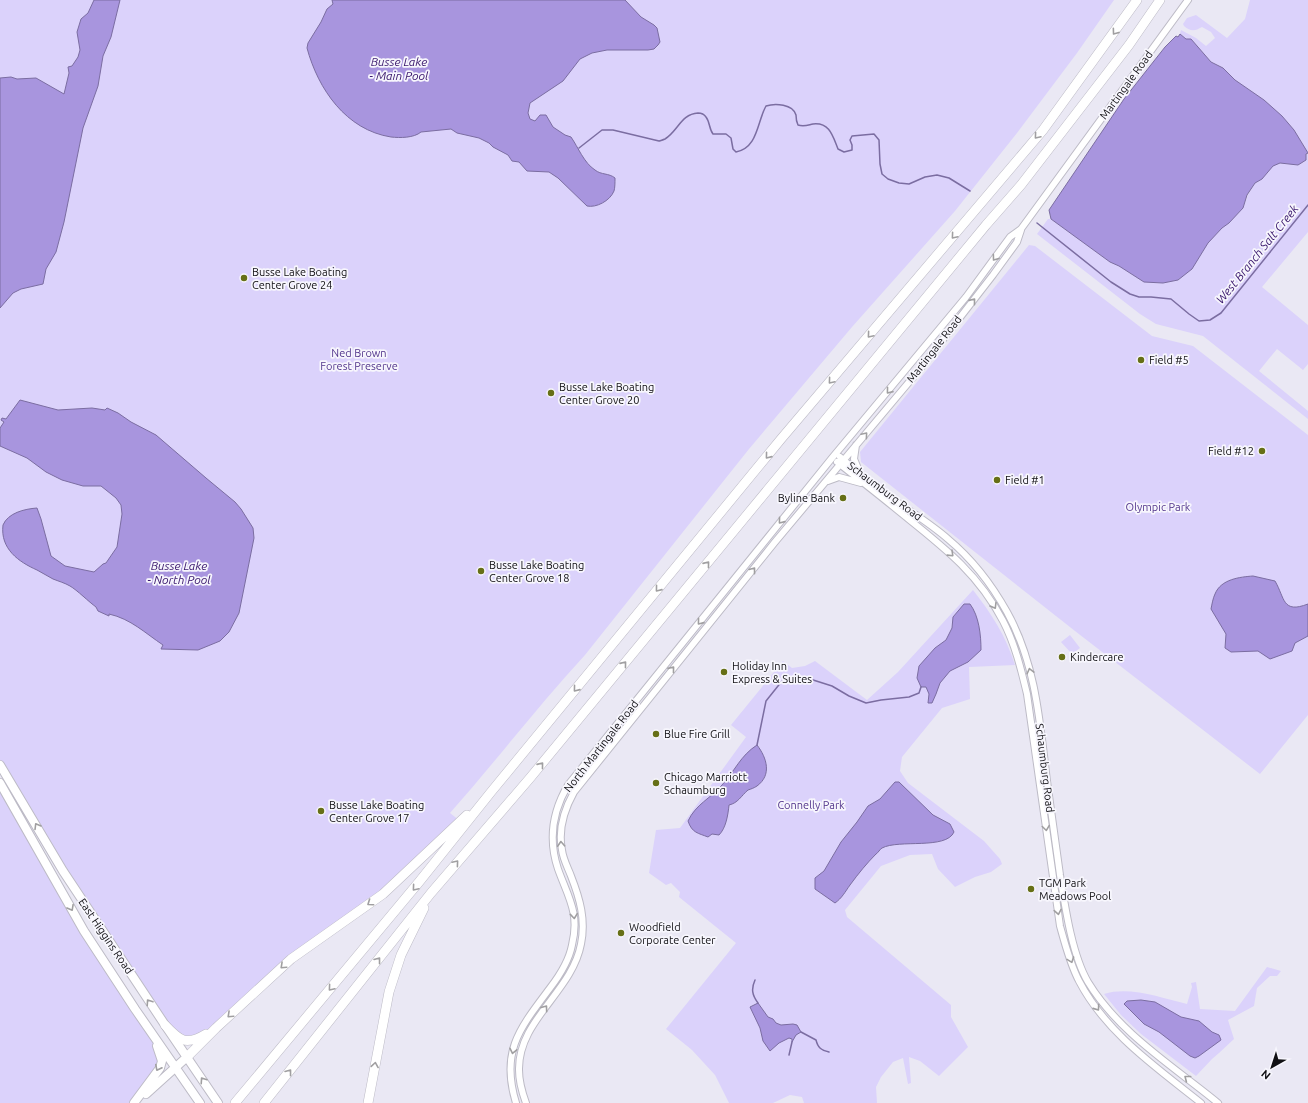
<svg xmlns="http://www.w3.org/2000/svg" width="1308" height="1103" viewBox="0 0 1308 1103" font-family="Ubuntu,sans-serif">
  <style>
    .green { fill: #dbd2fb }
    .water { fill: #a895de; stroke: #7b6da1 }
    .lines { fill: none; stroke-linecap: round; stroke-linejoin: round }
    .stream { stroke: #7b6da1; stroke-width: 1.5 }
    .minor-casing { stroke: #bdbbc6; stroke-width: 8 }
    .major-casing { stroke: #bdbbc6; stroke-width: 10 }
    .highway-casing { stroke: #bdbbc6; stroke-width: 10 }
    .minor { stroke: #fff; stroke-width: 6 }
    .major { stroke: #fff; stroke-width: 8 }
    .highway { stroke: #fff; stroke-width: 9 }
    .oneway { stroke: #a09fa1 }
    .poi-dot { fill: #666f16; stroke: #f7f6fd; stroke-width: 1.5 }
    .labels { text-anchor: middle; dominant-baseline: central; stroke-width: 3.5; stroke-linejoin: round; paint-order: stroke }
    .street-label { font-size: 11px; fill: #111014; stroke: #f7f6fd }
    .poi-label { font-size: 11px; fill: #111014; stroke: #f7f6fd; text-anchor: start }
    .park-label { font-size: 11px; fill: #53368c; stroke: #f7f6fd }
    .water-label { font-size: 12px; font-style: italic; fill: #39176c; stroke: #f7f6fd }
  </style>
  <rect width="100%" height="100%" fill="#eae8f4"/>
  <path class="green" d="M0 0H1114L1077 53 1017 133 955 211 852 327 749 449 585 655C538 706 496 761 450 813L460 821 383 894 332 929 230 1015 191 1041 166 1027 0 765Z
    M1250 0H1308V153L1294 130 1282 116 1264 100 1235 80 1223 68 1211 62 1191 39H1186L1180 34 1181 30 1196 38 1206 46 1215 38 1211 32 1202 27C1195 31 1191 32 1184 26L1183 24 1187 18 1196 15 1227 38 1245 19Z
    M1308 153V232L1262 287 1308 325V364L1303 370 1277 349 1259 371 1308 411V419L1203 336 1156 324 1140 314 1037 234 1048 219H1051L1110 262 1119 266 1144 282 1163 283 1178 280 1192 269 1208 243 1222 228 1229 223 1243 208 1248 195 1255 183 1262 179 1273 166 1280 163 1298 165 1300 163Z
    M1029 245 1035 246 1152 336 1193 346 1308 435V715L1260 774 1075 631 861 462 860 452Z
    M973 590C991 613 1006 636 1015 665L969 667 970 699 942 708 902 757 900 771 908 783 984 841 1000 859 1002 864 991 872 975 877 955 887 938 869 932 854 910 855 881 866 845 910 847 917 951 1005V1017L968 1047 939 1076 920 1061 909 1057 911 1083 908 1084 903 1058 893 1062 881 1077 876 1087 877 1103H804L802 1097 790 1095 773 1103H729L715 1075 692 1050 666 1029 736 943 679 897 680 892 671 883 666 885 649 873 656 830 680 828 746 737 731 725 783 661 792 668 805 666 815 661 867 700 898 672Z
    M1070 635 1080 648 1072 654 1061 642Z
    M0 783 159 1050 162 1061 134 1103H0Z
    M1267 967 1281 971 1277 976H1270L1257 988 1254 1006 1228 1020 1234 1039 1219 1053 1212 1059 1196 1076 1141 1034 1121 1015 1104 994C1130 986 1161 998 1187 1004L1192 987 1191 983 1196 982 1200 1009 1235 1011Z"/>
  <path class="water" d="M94 0H120L111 37 103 56 98 86 83 128 64 222 56 252 46 269 43 284 21 289 13 293 0 308V78L11 77 17 79 36 78 64 94 69 73 68 67 72 66 78 57 80 50 77 32 81 19 88 13Z
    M332 0H625L641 17 654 25 657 28 660 42 658 45 654 49 648 50H607L592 53 580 59 563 81 530 103 528 113 530 119 535 121 540 115H546L553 127 565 135 571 137C578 147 584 163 595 170 601 175 609 173 615 178 615 182 615 188 614 191 610 201 596 208 587 206L558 178 549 172 527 171 519 162 512 161 508 155 493 147 489 143 479 138 457 133 451 129 421 132C414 138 400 138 391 137 346 130 318 89 307 48L308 43 321 22 327 9 333 4Z
    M1180 34 1186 39H1191L1211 62 1223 68 1235 80 1264 100 1282 116 1294 130 1308 153 1306 154V160L1298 165 1280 163 1273 166 1262 179 1255 183 1247 195 1243 208 1229 223 1222 228 1208 243 1192 269 1178 280 1163 283 1144 282 1119 266 1110 262 1051 219 1049 210 1124 99 1165 47 1176 36 1178 37Z
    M20 400 58 410 92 408 105 410 107 408 118 413 131 422 156 435 206 478 235 502 241 509 253 528 254 538 239 613 229 632 220 641 198 650 161 649 163 645C145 633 131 619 109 614V616L98 611 96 607C89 602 77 590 70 586 65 583 58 581 53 579 48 576 42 573 37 570 19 562 0 549 3 525 8 513 24 509 37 508L41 519 51 556 65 566 94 572 103 564 106 563 117 547 122 514 121 505 116 498 101 486H83L62 480 46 472 27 458 0 446V428L4 422 1 420 2 418 6 419Z
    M1253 576 1275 581C1285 598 1282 614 1308 604V636L1295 643 1292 651 1270 659 1258 651 1231 652 1225 648 1226 634 1211 609C1212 604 1213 598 1215 594 1221 579 1240 577 1253 576Z
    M964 604H970C979 616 981 635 981 650L968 662 950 671 940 683 936 694 932 703H928L929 694 926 687H921L917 678 919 666 935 648 946 640 952 628 953 617Z
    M757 745C767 758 772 775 757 786 754 788 751 789 748 790 741 796 738 803 729 805 728 815 726 828 719 835L712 834 708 837C698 833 692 833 688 821 696 804 710 799 722 785 735 771 740 756 757 745Z
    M895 782H899L933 815 950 824 954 832C946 850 899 839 882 848 880 849 878 853 876 854 867 863 858 874 850 885 845 892 842 898 835 903L815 889V878L824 871 841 842 857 822 868 806 880 799Z
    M1141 1000 1155 1002 1181 1017 1199 1021 1212 1032 1219 1035 1221 1040 1199 1056 1195 1058 1190 1056 1159 1032 1144 1024 1124 1004 1127 1001Z
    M758 1003 768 1017 773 1019 776 1023 781 1025 793 1024 797 1025 801 1032 796 1035 792 1042V1039L789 1038 779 1043 770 1051 763 1041 760 1028 750 1007Z"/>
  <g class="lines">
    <path class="stream" d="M579 148 602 130H613L659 141C660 141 665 139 665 139 678 131 681 114 698 113 701 113 704 114 706 117 710 122 709 129 713 134H726L731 138 733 149 736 152C758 148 757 122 766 106 775 103 793 104 796 115 796 119 796 121 798 125 804 127 808 125 813 124 830 122 833 137 838 149L844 152 852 150V145L850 140 852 136 874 134 879 140 880 164 882 174 888 179 899 183 909 184 925 177 937 175 949 178 970 191
      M1037 223 1111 282 1130 294 1139 297H1151L1171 299 1189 314 1199 321 1210 320 1221 313 1308 205
      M757 745 766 701 782 681 810 679 832 686 849 696 866 703 881 700 909 697 919 693 921 687
      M755 980C751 989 752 995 758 1003
      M801 1032 816 1040C818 1048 821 1050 829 1052
      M789 1055 792 1042"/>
    <g class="minor-casing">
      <path id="minor" d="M856 445 854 459 859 471
        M840 457C857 472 875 486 893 499 911 512 931 524 948 539 972 559 992 585 1007 612 1036 664 1040 723 1047 781 1051 812 1056 844 1060 875 1065 906 1072 955 1088 982 1119 1033 1173 1066 1218 1103
        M837 462C860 480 883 498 906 517 946 549 979 575 1003 621 1015 644 1021 669 1027 694L1060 926C1065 944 1070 964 1079 981 1106 1033 1156 1067 1201 1103
        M828 481 839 477 861 483
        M516 1103C500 1051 520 1028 550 988 560 975 569 961 572 945 580 913 568 897 558 869 548 839 552 812 568 785L832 458 966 297 1010 237 1021 229 1188 0
        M526 1103C522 1092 519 1082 519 1070 518 1020 572 992 581 944 586 920 580 899 571 876 568 868 563 859 562 850 558 830 564 810 574 792L775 542 920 369 993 275 1017 242 1021 230"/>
    </g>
    <g class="major-casing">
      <path id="major" d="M0 765 63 871 165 1025 218 1103
        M0 783 84 931 135 1009 200 1103
        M146 1094 187 1057
        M134 1103 160 1068 162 1061 157 1046"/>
    </g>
    <g class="highway-casing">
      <path id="highway" d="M165 1025C180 1041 186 1046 206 1034
        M187 1057 216 1028 291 959 383 894 467 815
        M235 1103 419 882 491 792 781 439 1043 130 1137 0
        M264 1103 431 893 530 778 986 225 1021 185 1129 45 1160 0
        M368 1103 389 992 401 955 424 908"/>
    </g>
    <use href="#minor" class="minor"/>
    <use href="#major" class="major"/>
    <use href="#highway" class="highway"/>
  </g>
  <defs><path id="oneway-chevron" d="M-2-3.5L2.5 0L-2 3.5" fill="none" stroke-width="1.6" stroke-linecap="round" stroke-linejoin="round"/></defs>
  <g class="oneway">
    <use href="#oneway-chevron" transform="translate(1115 32) rotate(126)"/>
    <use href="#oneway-chevron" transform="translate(1037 136) rotate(130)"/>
    <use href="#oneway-chevron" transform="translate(954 236) rotate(130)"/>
    <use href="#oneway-chevron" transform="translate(995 258) rotate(126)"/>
    <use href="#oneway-chevron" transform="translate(973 301) rotate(-51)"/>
    <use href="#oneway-chevron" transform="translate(870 335) rotate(130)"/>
    <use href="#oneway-chevron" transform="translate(831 381) rotate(130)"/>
    <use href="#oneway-chevron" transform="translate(889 391) rotate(129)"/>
    <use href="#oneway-chevron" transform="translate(865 435) rotate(-50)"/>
    <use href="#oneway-chevron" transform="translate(768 456) rotate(129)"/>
    <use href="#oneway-chevron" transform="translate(781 521) rotate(129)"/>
    <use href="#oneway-chevron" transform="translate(951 554) rotate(44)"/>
    <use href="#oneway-chevron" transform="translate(707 564) rotate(-51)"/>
    <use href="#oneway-chevron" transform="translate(753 570) rotate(-52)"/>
    <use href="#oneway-chevron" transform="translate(658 589) rotate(129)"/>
    <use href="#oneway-chevron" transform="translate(994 606) rotate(59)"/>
    <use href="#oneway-chevron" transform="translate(700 622) rotate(129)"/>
    <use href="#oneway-chevron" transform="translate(624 664) rotate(-51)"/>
    <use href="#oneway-chevron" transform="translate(672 669) rotate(-51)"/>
    <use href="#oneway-chevron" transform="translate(1030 671) rotate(-104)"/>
    <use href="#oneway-chevron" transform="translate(576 689) rotate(129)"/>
    <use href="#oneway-chevron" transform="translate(541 765) rotate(-51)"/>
    <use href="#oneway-chevron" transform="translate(37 826) rotate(-121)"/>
    <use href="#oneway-chevron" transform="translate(1046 828) rotate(82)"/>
    <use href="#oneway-chevron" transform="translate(561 844) rotate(-93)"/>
    <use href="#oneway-chevron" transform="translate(456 863) rotate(-50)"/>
    <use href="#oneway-chevron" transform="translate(415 888) rotate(130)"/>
    <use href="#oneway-chevron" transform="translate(370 903) rotate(145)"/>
    <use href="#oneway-chevron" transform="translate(71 908) rotate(61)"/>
    <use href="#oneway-chevron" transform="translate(1058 912) rotate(80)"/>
    <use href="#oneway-chevron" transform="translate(574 916) rotate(84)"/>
    <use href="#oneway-chevron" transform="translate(378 960) rotate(-52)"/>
    <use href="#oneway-chevron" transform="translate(1071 960) rotate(70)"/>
    <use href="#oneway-chevron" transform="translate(283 966) rotate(137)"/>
    <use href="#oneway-chevron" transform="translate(331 988) rotate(130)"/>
    <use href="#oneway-chevron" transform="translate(149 1002) rotate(-124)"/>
    <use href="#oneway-chevron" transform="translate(545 1008) rotate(-54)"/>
    <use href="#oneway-chevron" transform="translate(1097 1008) rotate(55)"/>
    <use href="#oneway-chevron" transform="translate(230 1015) rotate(137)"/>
    <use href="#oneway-chevron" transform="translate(513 1051) rotate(102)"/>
    <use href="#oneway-chevron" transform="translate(375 1065) rotate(-81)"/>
    <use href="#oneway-chevron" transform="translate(158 1068) rotate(117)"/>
    <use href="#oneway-chevron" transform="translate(289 1072) rotate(-52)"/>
    <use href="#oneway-chevron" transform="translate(1187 1078) rotate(-142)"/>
    <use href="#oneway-chevron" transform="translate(203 1080) rotate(-124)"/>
  </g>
  <g class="poi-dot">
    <circle cx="244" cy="278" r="4"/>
    <circle cx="1141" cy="360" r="4"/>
    <circle cx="551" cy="393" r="4"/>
    <circle cx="1262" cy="451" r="4"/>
    <circle cx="997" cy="480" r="4"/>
    <circle cx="843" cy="498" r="4"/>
    <circle cx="481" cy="571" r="4"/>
    <circle cx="1062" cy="657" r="4"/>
    <circle cx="724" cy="672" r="4"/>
    <circle cx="656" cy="734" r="4"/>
    <circle cx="656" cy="783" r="4"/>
    <circle cx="321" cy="811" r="4"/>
    <circle cx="1031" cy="889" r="4"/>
    <circle cx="621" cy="933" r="4"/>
  </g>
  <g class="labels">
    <g class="street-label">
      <text transform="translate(1126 85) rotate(-54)">Martingale Road</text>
      <text transform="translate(934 349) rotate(-52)">Martingale Road</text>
      <text transform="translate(885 491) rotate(37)">Schaumburg Road</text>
      <text transform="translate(601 746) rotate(-52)">North Martingale Road</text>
      <text transform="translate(1045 768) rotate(83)">Schaumburg Road</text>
      <text transform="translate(106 936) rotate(56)">East Higgins Road</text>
    </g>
    <g class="poi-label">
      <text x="252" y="272">Busse Lake Boating<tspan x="252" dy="13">Center Grove 24</tspan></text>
      <text x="1149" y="360">Field #5</text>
      <text x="559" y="387">Busse Lake Boating<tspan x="559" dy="13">Center Grove 20</tspan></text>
      <text x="1254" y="451" text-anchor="end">Field #12</text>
      <text x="1005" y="480">Field #1</text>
      <text x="835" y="498" text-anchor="end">Byline Bank</text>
      <text x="489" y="565">Busse Lake Boating<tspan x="489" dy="13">Center Grove 18</tspan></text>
      <text x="1070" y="657">Kindercare</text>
      <text x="732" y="666">Holiday Inn<tspan x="732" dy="13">Express &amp; Suites</tspan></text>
      <text x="664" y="734">Blue Fire Grill</text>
      <text x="664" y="777">Chicago Marriott<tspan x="664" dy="13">Schaumburg</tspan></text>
      <text x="329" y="805">Busse Lake Boating<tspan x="329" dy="13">Center Grove 17</tspan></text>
      <text x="1039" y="883">TGM Park<tspan x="1039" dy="13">Meadows Pool</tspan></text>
      <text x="629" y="927">Woodfield<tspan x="629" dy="13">Corporate Center</tspan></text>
    </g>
    <g class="park-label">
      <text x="359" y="353">Ned Brown<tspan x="359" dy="13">Forest Preserve</tspan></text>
      <text x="1158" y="507">Olympic Park</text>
      <text x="811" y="805">Connelly Park</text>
    </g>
    <g class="water-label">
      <text x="399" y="61">Busse Lake<tspan x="399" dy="14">- Main Pool</tspan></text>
      <text transform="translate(1257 254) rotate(-51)">West Branch Salt Creek</text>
      <text x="179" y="565">Busse Lake<tspan x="179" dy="14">- North Pool</tspan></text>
    </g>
  </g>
  <g transform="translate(1272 1067) rotate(219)" stroke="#f7f6fd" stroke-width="3" paint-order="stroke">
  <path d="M0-3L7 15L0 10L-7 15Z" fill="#111014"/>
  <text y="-6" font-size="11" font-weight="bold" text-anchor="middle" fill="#111014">N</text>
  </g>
</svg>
